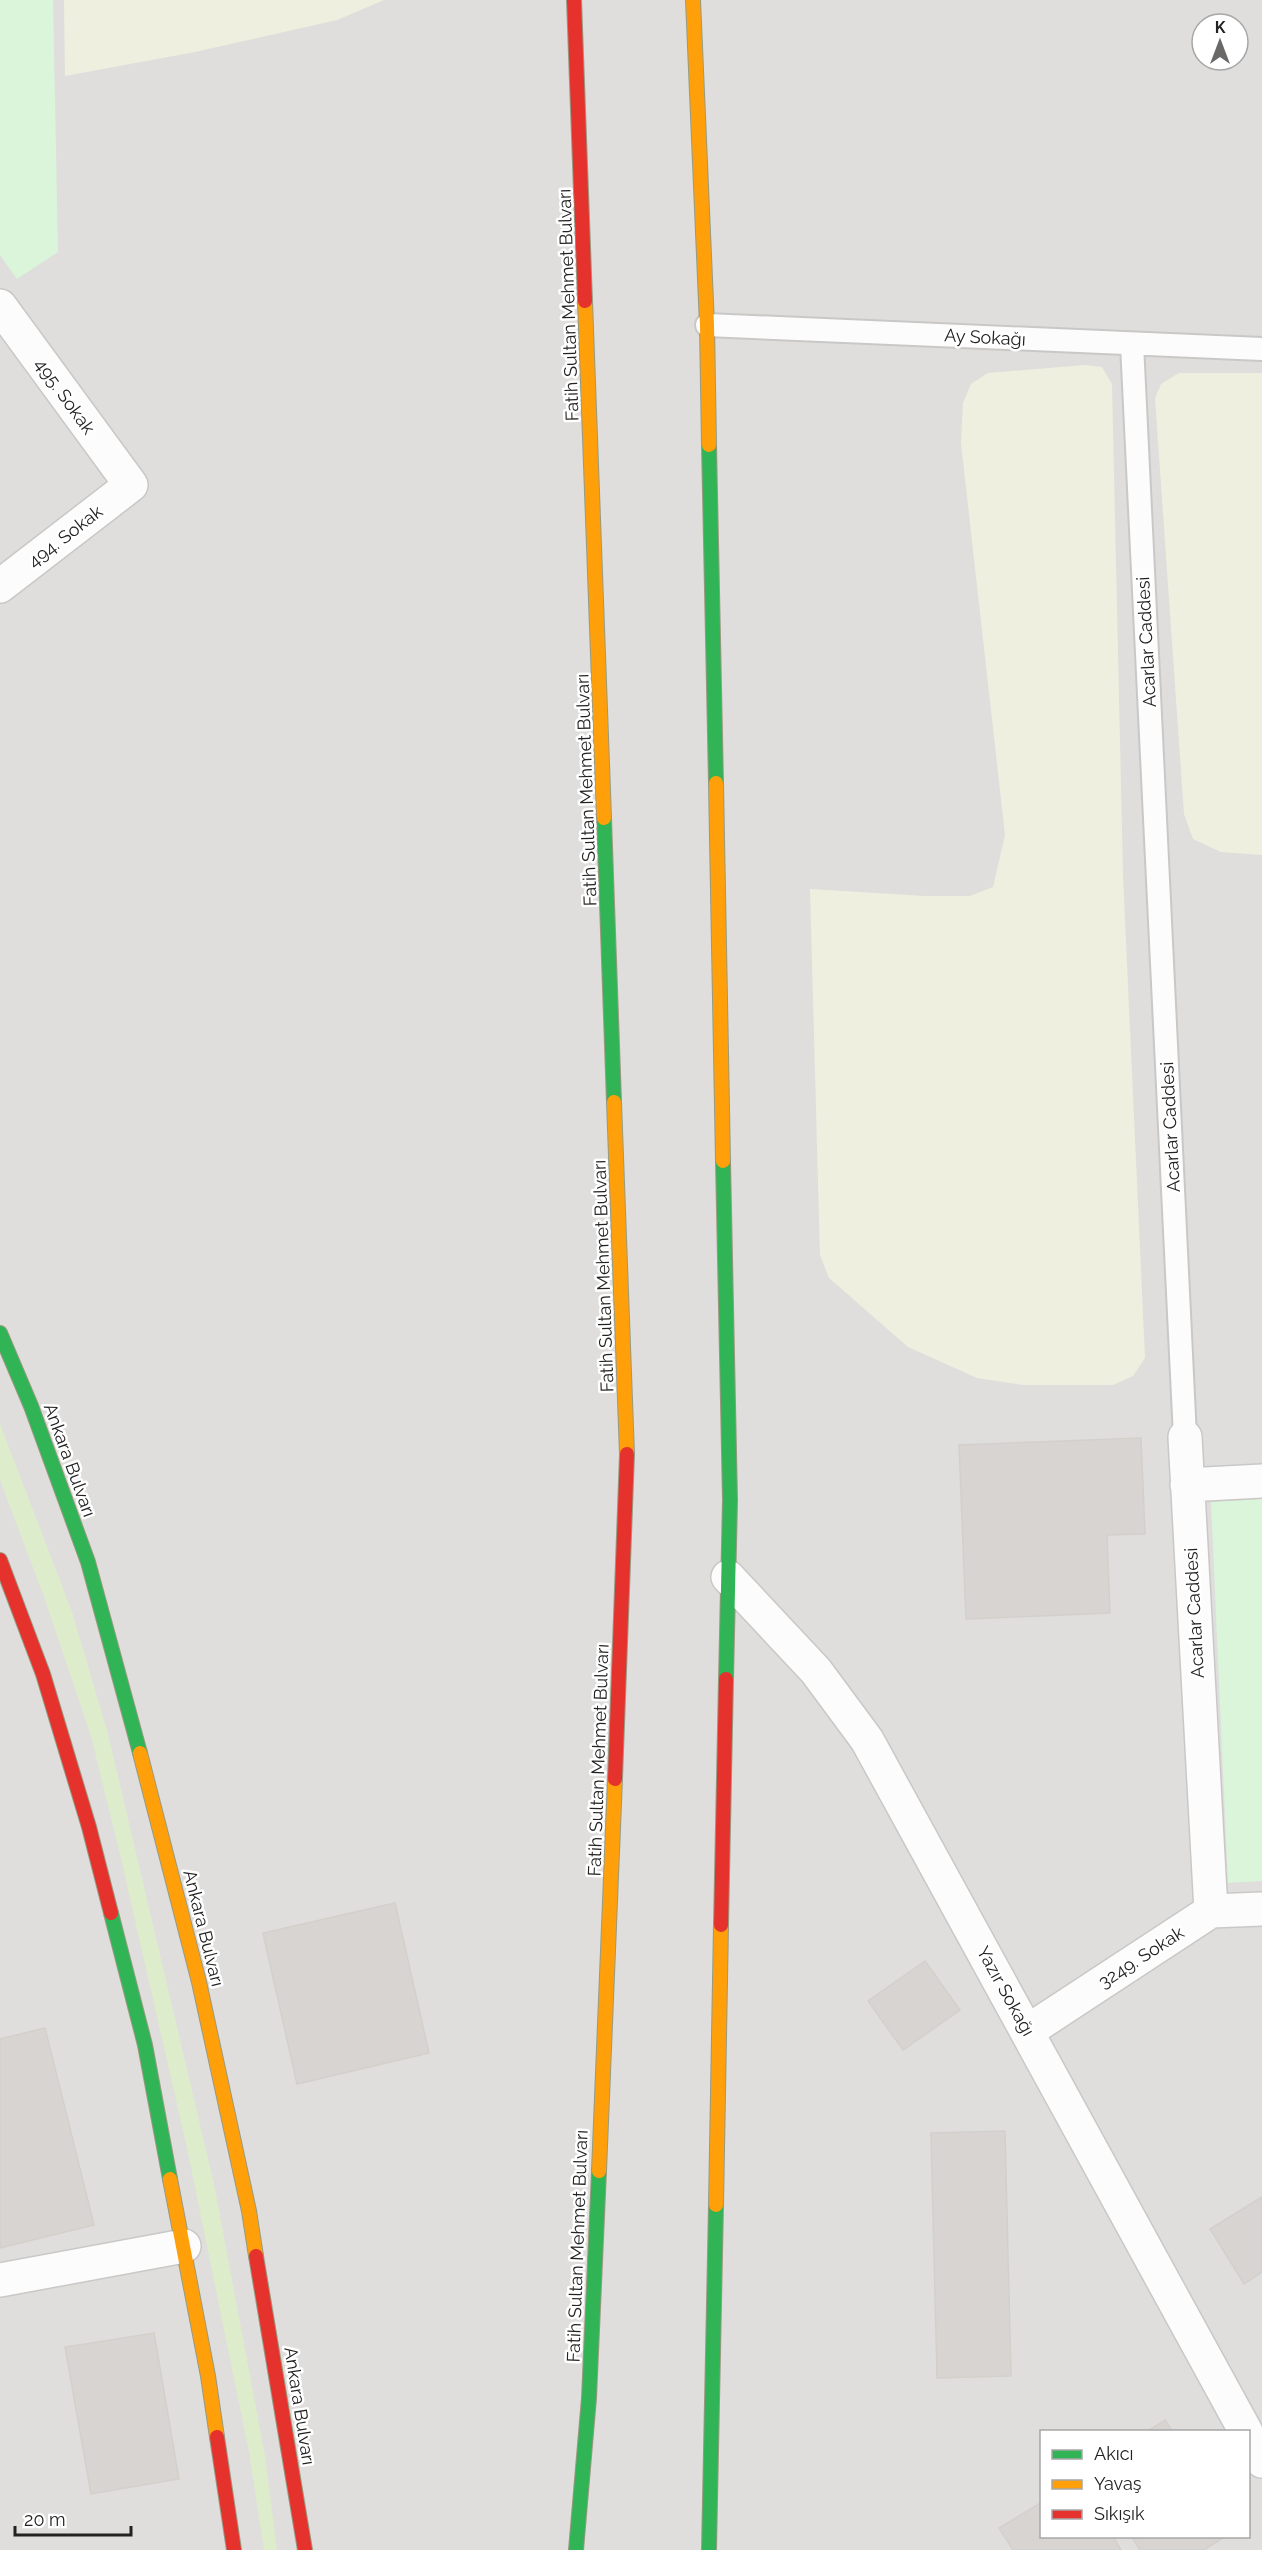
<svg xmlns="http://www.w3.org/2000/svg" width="1262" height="2550" viewBox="0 0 1262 2550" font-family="Raleway,sans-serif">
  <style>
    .residential { fill: #dfdedc; fill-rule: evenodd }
    .farmland { fill: #efefdf }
    .grass { fill: #ddeccb }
    .park { fill: #daf5da }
    .building { fill: #d7d4d2; stroke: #d3d0cc; stroke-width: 1.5 }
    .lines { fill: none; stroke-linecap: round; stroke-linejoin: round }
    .lane-casing { stroke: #c9c8c7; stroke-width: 26 }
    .street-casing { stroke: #c9c8c7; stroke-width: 36 }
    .fast-casing { stroke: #999a82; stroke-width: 16 }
    .slow-casing { stroke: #999a82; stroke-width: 16 }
    .jam-casing { stroke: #999a82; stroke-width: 16 }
    .lane { stroke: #fdfcfc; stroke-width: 22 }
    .street { stroke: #fdfcfc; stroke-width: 33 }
    .fast { stroke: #30b455; stroke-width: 14 }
    .slow { stroke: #ff9f0a; stroke-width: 14 }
    .jam { stroke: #e5322d; stroke-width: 14 }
    .labels { text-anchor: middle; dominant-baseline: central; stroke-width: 5; stroke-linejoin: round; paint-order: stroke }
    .street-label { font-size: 18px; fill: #222; stroke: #fff }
  </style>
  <rect width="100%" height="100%" fill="#f0eeeb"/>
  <path class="residential" d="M0 0H1262V2550H0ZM1202 24H1238V60H1202ZM1042 2432H1248V2536H1042Z"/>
  <path class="farmland" d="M64 0H384L337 20 195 52 65 76Z
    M1085 365 1102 367 1112 384 1123 876 1145 1358 1133 1376 1113 1385H1023L977 1378 908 1347 829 1278 820 1255 810 889 925 896H970L993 887 1005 835 961 443 963 403 971 384 988 373Z
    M1179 373H1262V855L1221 852 1193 839 1184 814 1155 398 1161 384Z"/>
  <path class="grass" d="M0 1424 72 1612 108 1734 214 2184 265 2456 277 2550H264L249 2452 187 2148 119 1850 91 1736 43 1594 0 1480Z"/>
  <path class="park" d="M0 0H53L58 252 17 279 0 255Z
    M1262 1499V1881L1228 1883 1211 1502Z"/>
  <path class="building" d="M1141 1438 1145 1534 1107 1535 1110 1613 966 1619 959 1445Z
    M395 1903 429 2053 297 2084 263 1933Z
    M925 1961 960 2010 903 2050 868 2001Z
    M45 2028 94 2225 0 2248V2039Z
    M1005 2131 1011 2376 937 2378 931 2133Z
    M1262 2197V2272L1244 2284 1210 2229Z
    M154 2333 179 2479 91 2494 65 2347Z
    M1165 2420 1173 2432H1146Z
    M1042 2502V2536H1113L1121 2550H1013L999 2528Z
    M1131 2536H1226L1204 2550H1140Z"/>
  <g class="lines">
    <g class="lane-casing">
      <path id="lane" d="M707 325 1262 349
        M1132 344 1185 1437"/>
    </g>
    <g class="street-casing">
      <path id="street" d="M0 306 131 485 0 586
        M1185 1437 1211 1911
        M1187 1485 1262 1481
        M728 1577 816 1671 867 1740 1246 2432
        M1028 2031 1211 1911 1262 1909
        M0 2280 184 2246
        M1248 2436 1262 2461"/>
    </g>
    <g class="fast-casing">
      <path id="fast" d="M709 445 716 783
        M604 818 614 1102
        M723 1161 730 1500 726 1679
        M0 1333 31 1406 88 1562 140 1753
        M111 1913 145 2045 170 2179
        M576 2550 589 2398 599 2171
        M709 2550 716 2205"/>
    </g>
    <g class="slow-casing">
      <path id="slow" d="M693 0 707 325 709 445
        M585 301 604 818
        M716 783 723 1161
        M614 1102 627 1454
        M140 1753 199 1982 249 2211 256 2256
        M599 2171 615 1779
        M170 2179 208 2376 217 2437
        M716 2205 721 1925"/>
    </g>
    <g class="jam-casing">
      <path id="jam" d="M574 0 585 301
        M0 1560 43 1674 89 1827 111 1913
        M615 1779 627 1454
        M721 1925 726 1679
        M256 2256 305 2550
        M217 2437 234 2550"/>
    </g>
    <use href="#lane" class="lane"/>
    <use href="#street" class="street"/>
    <use href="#fast" class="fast"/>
    <use href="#slow" class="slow"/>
    <use href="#jam" class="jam"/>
  </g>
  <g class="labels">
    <g class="street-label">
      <text transform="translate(568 305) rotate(-92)">Fatih Sultan Mehmet Bulvarı</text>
      <text transform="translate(985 337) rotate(3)">Ay Sokağı</text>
      <text transform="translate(65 396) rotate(54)">495. Sokak</text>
      <text transform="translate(65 536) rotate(-38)">494. Sokak</text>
      <text transform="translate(1146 642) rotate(-93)">Acarlar Caddesi</text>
      <text transform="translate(586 790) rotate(-92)">Fatih Sultan Mehmet Bulvarı</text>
      <text transform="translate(1170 1127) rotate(-93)">Acarlar Caddesi</text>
      <text transform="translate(603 1276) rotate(-92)">Fatih Sultan Mehmet Bulvarı</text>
      <text transform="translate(70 1460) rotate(70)">Ankara Bulvarı</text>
      <text transform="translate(1194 1613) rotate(-93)">Acarlar Caddesi</text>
      <text transform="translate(598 1760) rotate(-88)">Fatih Sultan Mehmet Bulvarı</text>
      <text transform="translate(204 1928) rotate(76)">Ankara Bulvarı</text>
      <text transform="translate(1141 1957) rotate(-33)">3249. Sokak</text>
      <text transform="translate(1006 1991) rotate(61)">Yazır Sokağı</text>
      <text transform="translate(577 2246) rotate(-88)">Fatih Sultan Mehmet Bulvarı</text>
      <text transform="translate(300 2406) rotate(81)">Ankara Bulvarı</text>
    </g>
  </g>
  <rect x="1040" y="2430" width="210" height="108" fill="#ffffff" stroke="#a7a7a7" stroke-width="1.5"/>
  <rect x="1052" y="2450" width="30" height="9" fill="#30b455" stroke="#a7a7a7" stroke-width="1.5"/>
  <text x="1094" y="2460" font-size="18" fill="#222222">Akıcı</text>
  <rect x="1052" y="2480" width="30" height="9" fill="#ff9f0a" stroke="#a7a7a7" stroke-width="1.5"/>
  <text x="1094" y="2490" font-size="18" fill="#222222">Yavaş</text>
  <rect x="1052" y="2510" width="30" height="9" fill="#e5322d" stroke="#a7a7a7" stroke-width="1.5"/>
  <text x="1094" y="2520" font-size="18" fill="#222222">Sıkışık</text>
  <g transform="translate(1220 42)"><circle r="28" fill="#ffffff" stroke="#a7a7a7" stroke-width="1.5"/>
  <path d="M0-4.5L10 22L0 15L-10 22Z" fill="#6a6968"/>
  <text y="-9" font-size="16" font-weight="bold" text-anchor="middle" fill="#222222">K</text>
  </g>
  <path d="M15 2526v9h116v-9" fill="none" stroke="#222222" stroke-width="3"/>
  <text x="24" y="2526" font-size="18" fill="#222222" stroke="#ffffff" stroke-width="4.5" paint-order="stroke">20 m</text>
</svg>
